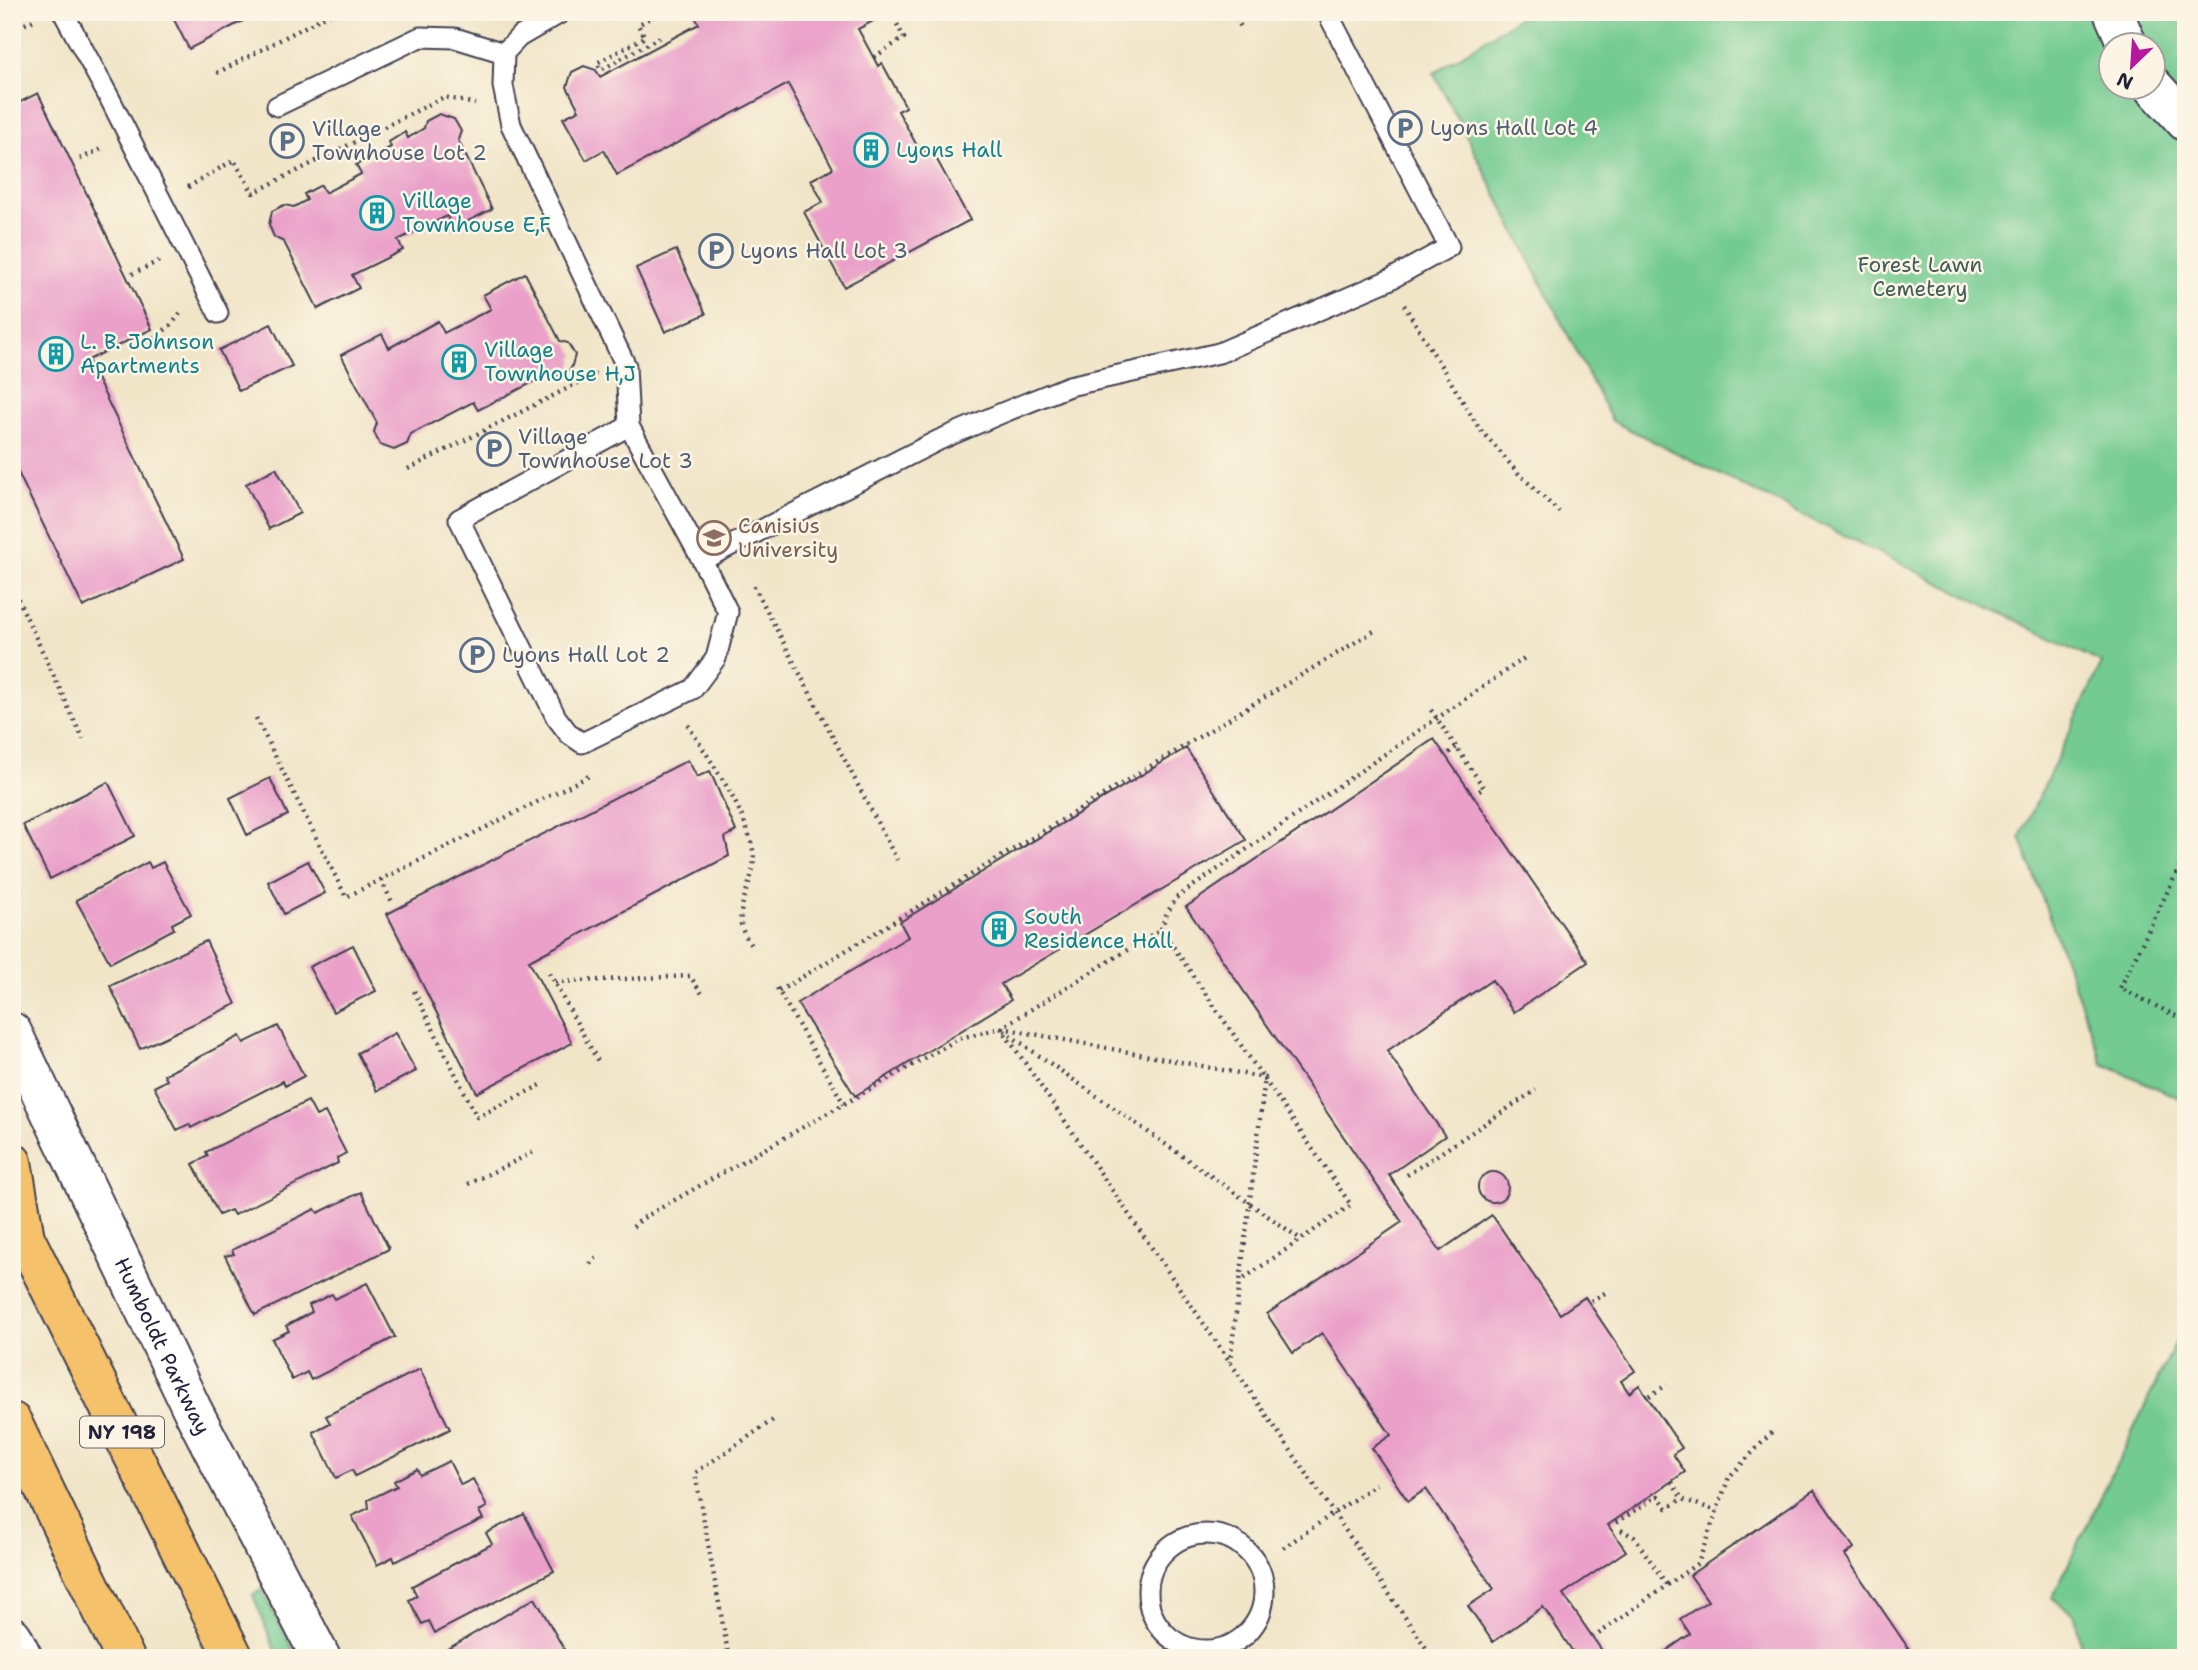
<svg xmlns="http://www.w3.org/2000/svg" width="2198" height="1670" viewBox="0 0 2198 1670" font-family="'Shantell Sans',sans-serif">
  <style>
    .green { fill: #73cb91; stroke: #4a7666; stroke-width: 2; fill-rule: evenodd }
    .building { fill: #eaa0c9 }
    .lines { fill: none; stroke-linecap: round; stroke-linejoin: round }
    .lane-casing { stroke: #413f50; stroke-width: 23 }
    .street-casing { stroke: #413f50; stroke-width: 42 }
    .highway-casing { stroke: #413f50; stroke-width: 42 }
    .path { stroke: #413f50; stroke-width: 4.5; stroke-dasharray: 2 5; stroke-linecap: butt }
    .lane { stroke: #fff; stroke-width: 19 }
    .street { stroke: #fff; stroke-width: 38 }
    .highway { stroke: #f5c16b; stroke-width: 38 }
    .labels { text-anchor: middle; dominant-baseline: central; stroke-width: 5; stroke-linejoin: round; paint-order: stroke }
    .shield { fill: #fcf5e5; stroke: #63616e; stroke-width: 2 }
    .shield-label { font-size: 19px; font-weight: bold; fill: #22223b }
    .service-label { font-size: 21px; fill: #4e5e75; stroke: #fcf5e5; text-anchor: start }
    .culture-label { font-size: 21px; fill: #0d838f; stroke: #fcf5e5; text-anchor: start }
    .park-label { font-size: 21px; fill: #3e5d59; stroke: #fcf5e5 }
    .education-label { font-size: 21px; fill: #785e54; stroke: #fcf5e5; text-anchor: start }
    .street-label { font-size: 21px; fill: #22223b; stroke: #fcf5e5 }
  </style>
  <rect width="100%" height="100%" fill="#fcf5e5"/>
  <filter id="ink" filterUnits="userSpaceOnUse"><feTurbulence type="fractalNoise" baseFrequency=".0143" numOctaves="2"/><feDisplacementMap in="SourceGraphic" scale="14" xChannelSelector="R" yChannelSelector="G"/><feConvolveMatrix kernelMatrix="1 2 1 2 8 2 1 2 1" color-interpolation-filters="sRGB"/></filter>
  <filter id="wash" filterUnits="userSpaceOnUse"><feTurbulence type="fractalNoise" baseFrequency=".00686" numOctaves="4" result="noise"/><feDisplacementMap in="SourceGraphic" scale="28" xChannelSelector="R" yChannelSelector="G"/><feGaussianBlur stdDeviation="1.57" result="paint"/><feColorMatrix in="noise" values="0 0 0 0 0 0 0 0 0 0 0 0 0 0 0 0 0 1.4 0 .05"/><feComposite in="paint" operator="in"/></filter>
  <g filter="url(#wash)">
    <rect width="100%" height="100%" fill="#f1e5c8"/>
    <path class="green" d="M1527 12H2186V1101L2103 1064 2020 837 2102 663 1612 421 1434 73ZM2110 46H2152V88H2110Z
      M2186 1321V1658H2083L2075 1615 2052 1598Z
      M262 1590 297 1658H278L253 1595Z"/>
    <g id="blocks">
      <path class="building" d="M170 12H260L189 49Z
        M700 12H871L875 20 858 29 878 66 882 63 906 107 898 111 921 153 931 149 970 220 844 287 804 212 823 202 811 180 833 168 788 84 617 175 604 150 586 160 563 118 579 110 567 87 572 72 584 66 596 70 600 77 699 24 694 15Z
        M38 93 152 329 88 360 184 559 83 607 12 460V349L18 346 12 333V106Z
        M439 114 454 119 461 131 458 140 492 209 453 229 447 216 398 240 403 250 352 275 359 288 318 309 284 242 274 237 269 225 272 211 284 205 294 207 307 200 304 194 321 185 325 193 361 174 356 165 391 147 389 142 405 132 408 138 424 128 426 121Z
        M676 250 706 314 665 332 636 268Z
        M525 273 560 341 568 343 575 355 571 369 558 376 551 373 478 410 473 402 411 434 407 444 394 450 380 445 374 432 377 423 341 355 382 334 389 348 438 321 444 333 491 309 483 295Z
        M271 324 292 366 239 391 219 350Z
        M276 468 300 513 269 529 246 484Z
        M1434 739 1588 962 1514 1012 1492 980 1387 1051 1445 1136 1389 1175 1440 1251 1492 1215 1560 1314 1585 1297 1635 1371 1621 1381 1629 1393 1639 1385 1682 1448 1673 1454 1685 1472 1608 1525 1626 1551 1563 1594 1607 1658H1577L1543 1607 1493 1642 1468 1606 1494 1589 1426 1489 1408 1501 1372 1448 1391 1435 1322 1333 1293 1353 1267 1314 1402 1222 1186 907Z
        M1186 748 1246 840 1001 984 1011 1000 855 1096 797 1003 908 937 900 922Z
        M688 760 697 777 710 771 736 831 725 837 729 856 529 961 572 1043 477 1093 387 914Z
        M270 778 288 815 247 835 230 798Z
        M108 782 135 836 50 879 23 825Z
        M308 861 325 893 284 914 268 882Z
        M148 862 151 868 163 862 191 914 172 924 174 929 110 963 76 900Z
        M206 941 236 1004 140 1049 110 986Z
        M353 945 376 991 333 1012 309 967Z
        M278 1026 304 1076 285 1086 283 1081 191 1128 189 1124 177 1130 154 1087 167 1080 164 1075 240 1036 244 1043Z
        M395 1033 416 1071 377 1091 357 1053Z
        M308 1101 316 1116 325 1112 346 1153 337 1158 338 1163 234 1215 231 1210 219 1215 193 1164 208 1156 206 1152Z
        M1478 1187a15 15 0 1 1 30 0a15 15 0 1 1-30 0Z
        M361 1192 389 1249 255 1315 225 1256 234 1254 232 1250 315 1209 318 1213Z
        M367 1283 395 1337 311 1380 307 1372 292 1380 272 1339 289 1331 286 1326 312 1312 309 1305 332 1294 335 1299Z
        M420 1369 450 1429 355 1476 352 1470 336 1478 313 1432 330 1423 326 1416Z
        M449 1461 461 1485 473 1479 487 1507 479 1511 483 1519 395 1562 393 1557 377 1565 352 1516 369 1508 368 1500 397 1486 394 1481 417 1469 420 1475Z
        M1814 1490 1854 1548 1845 1555 1915 1658H1656L1690 1634 1680 1619 1708 1601 1690 1575Z
        M524 1514 554 1571 435 1633 429 1621 422 1624 409 1600 417 1596 412 1586 492 1544 486 1533Z
        M535 1598 569 1658H432Z"/>
    </g>
  </g>
  <g filter="url(#ink)">
    <use href="#blocks" fill-opacity="0" stroke="#413f50" stroke-width="2"/>
    <g class="lines">
      <g class="lane-casing">
        <path id="lane" d="M63 12 110 99 218 313
          M562 12 519 37 504 53 503 86 511 125 626 366 629 426 459 519 556 717 569 734 582 743 693 689 716 658 728 612 702 560
          M277 106 420 37 455 38 504 53
          M629 426 702 560 939 440 1002 413 1069 386 1219 353 1389 280 1449 247 1327 12
          M1148 1592a58 58 0 1 1 116 0a58 58 0 1 1-116 0Z"/>
      </g>
      <g class="street-casing">
        <g id="street">
          <path d="M2113 12 2128 46"/>
          <path d="M2152 85 2186 122"/>
          <path id="s1" d="M12 1032 192 1409 321 1658"/>
          <path d="M12 1636 23 1658"/>
        </g>
      </g>
      <g class="highway-casing">
        <path id="highway" d="M12 1162 25 1238
          M12 1219 25 1238 234 1658
          M12 1422 125 1658"/>
      </g>
      <path class="path" d="M661 12 638 25 645 37 597 63 601 70 662 36
        M1233 12 1242 29
        M12 30 34 20
        M874 57 904 38 891 12
        M217 73 333 12
        M80 159 101 149
        M188 187 234 160 253 193 444 97 475 104
        M132 274 159 261
        M1404 305 1479 428 1519 474 1559 512
        M134 348C154 337 171 330 182 310
        M408 469 596 374
        M12 586 83 739
        M754 586 897 860
        M1431 710 1484 788 1476 793
        M256 718 346 897 589 776
        M688 725C712 764 743 804 753 850 758 876 738 898 741 924 742 932 749 941 752 948
        M1449 753 1457 747
        M2186 854 2120 988 2186 1021
        M381 880 393 904
        M1161 929 1166 915 1176 898 1526 657
        M549 973 599 1063
        M555 982 690 976 704 997
        M777 988 844 1104
        M414 991 477 1117 545 1083
        M779 991 1374 631
        M1001 1028 1433 1658
        M1002 1028 1265 1078 1230 1362
        M1004 1031 1302 1240
        M1407 1175 1536 1090
        M468 1184 534 1152
        M633 1227 643 1218 960 1038 1001 1028 1161 929 1351 1205 1240 1281
        M590 1264 596 1258
        M1591 1301 1605 1293
        M1649 1396 1667 1385
        M1672 1482 1682 1499
        M1616 1523 1658 1496 1667 1508 1682 1499 1717 1511
        M1621 1530 1634 1537 1667 1585
        M1283 1548 1376 1484
        M1593 1638 1698 1563 1729 1477 1774 1430
        M729 1658 695 1473 776 1418
        M1564 1658 1573 1652"/>
      <use href="#lane" class="lane"/>
      <use href="#street" class="street"/>
      <use href="#highway" class="highway"/>
    </g>
  </g>
  <defs>
    <g id="parking-ring" transform="scale(1.75)"><circle r="9.5" fill="#fcf5e5" stroke="#5c6f8a" stroke-width="1.5"/><path d="M-3.5-5.5H1a3.5 3.5 0 0 1 0 7H-1V5.5H-3.5ZM-1-3.4V-.6H.8a1.4 1.4 0 0 0 0-2.8Z" fill="#5c6f8a"/></g>
    <g id="building-ring" transform="scale(1.75)"><circle r="9.5" fill="#fcf5e5" stroke="#0f9aa8" stroke-width="1.5"/><path d="M-4-6H4V6H1V3H-1V6H-4ZM-2.5-4.3h1.7v1.8h-1.7ZM.8-4.3h1.7v1.8H.8ZM-2.5-1h1.7V.8h-1.7ZM.8-1h1.7V.8H.8Z" fill="#0f9aa8"/></g>
    <g id="university-ring" transform="scale(1.75)"><circle r="9.5" fill="#fcf5e5" stroke="#8d6e63" stroke-width="1.5"/><path d="M0-5L7-2L0 1L-7-2ZM-4 1L0 2.5L4 1V4Q0 6-4 4Z" fill="#8d6e63"/></g>
  </defs>
  <g fill-rule="evenodd">
    <use href="#parking-ring" x="1405" y="128"/>
    <use href="#parking-ring" x="287" y="141"/>
    <use href="#building-ring" x="871" y="150"/>
    <use href="#building-ring" x="377" y="213"/>
    <use href="#parking-ring" x="716" y="251"/>
    <use href="#building-ring" x="56" y="354"/>
    <use href="#building-ring" x="459" y="362"/>
    <use href="#parking-ring" x="494" y="449"/>
    <use href="#university-ring" x="714" y="538"/>
    <use href="#parking-ring" x="477" y="655"/>
    <use href="#building-ring" x="999" y="929"/>
  </g>
  <g class="labels">
    <rect class="shield" x="80" y="1416.5" width="84" height="31" rx="5"/>
    <g class="shield-label">
      <text x="122" y="1432">NY 198</text>
    </g>
    <g class="service-label">
      <text x="1430" y="128">Lyons Hall Lot 4</text>
      <text x="312" y="129">Village<tspan x="312" dy="24">Townhouse Lot 2</tspan></text>
      <text x="740" y="251">Lyons Hall Lot 3</text>
      <text x="518" y="437">Village<tspan x="518" dy="24">Townhouse Lot 3</tspan></text>
      <text x="502" y="655">Lyons Hall Lot 2</text>
    </g>
    <g class="culture-label">
      <text x="896" y="150">Lyons Hall</text>
      <text x="402" y="201">Village<tspan x="402" dy="24">Townhouse E,F</tspan></text>
      <text x="80" y="342">L. B. Johnson<tspan x="80" dy="24">Apartments</tspan></text>
      <text x="484" y="350">Village<tspan x="484" dy="24">Townhouse H,J</tspan></text>
      <text x="1024" y="917">South<tspan x="1024" dy="24">Residence Hall</tspan></text>
    </g>
    <g class="park-label">
      <text x="1920" y="265">Forest Lawn<tspan x="1920" dy="24">Cemetery</tspan></text>
    </g>
    <g class="education-label">
      <text x="738" y="526">Canisius<tspan x="738" dy="24">University</tspan></text>
    </g>
    <g class="street-label">
      <text stroke="none"><textPath href="#s1" startOffset="348">Humboldt Parkway</textPath></text>
    </g>
  </g>
  <rect width="2198" height="1670" fill="none" stroke="#fcf5e5" stroke-width="42"/>
  <g transform="translate(2132 66) rotate(205)"><circle r="33" fill="#fcf5e5" stroke="#a5a1a1" stroke-width="2"/>
  <path d="M0-5L12 26L0 18L-12 26Z" fill="#b5179e"/>
  <text y="-10" font-size="19" font-weight="bold" text-anchor="middle" fill="#22223b">N</text>
  </g>
</svg>
